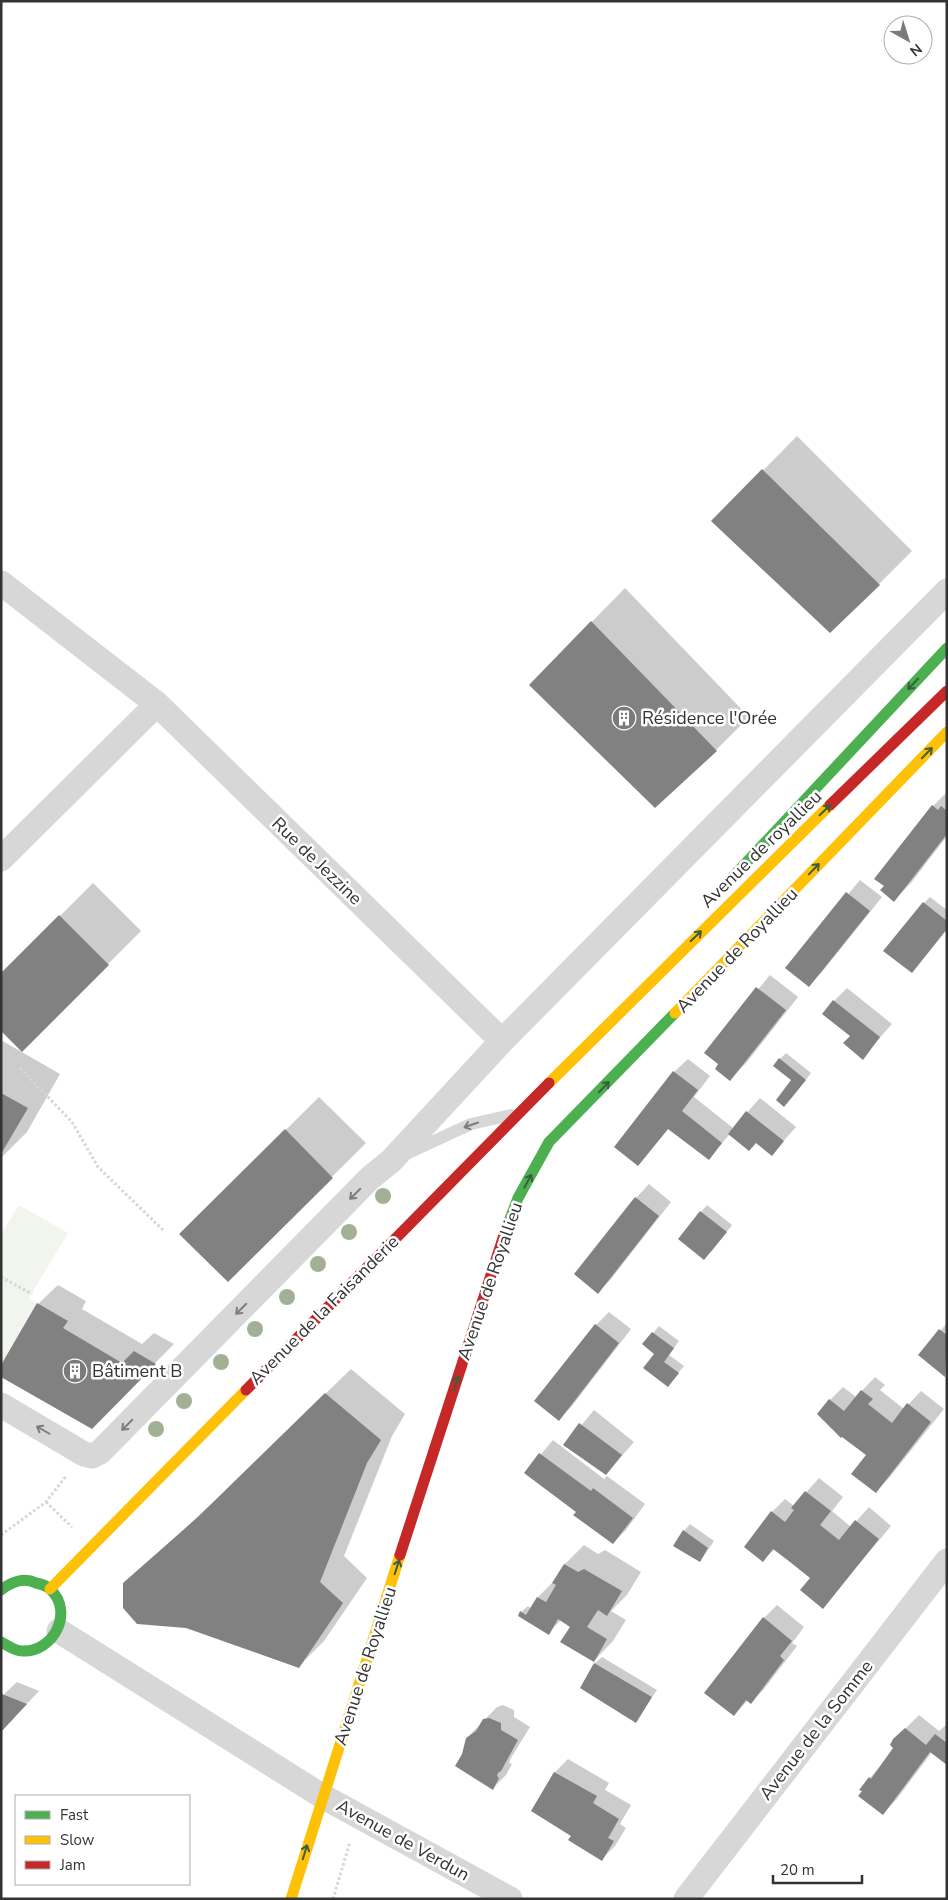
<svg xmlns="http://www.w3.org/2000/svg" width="948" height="1900" viewBox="0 0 948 1900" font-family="'Nunito Sans',sans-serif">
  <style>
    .green { fill: #f1f5ed }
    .shadow { fill: #0003 }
    .building { fill: #818181 }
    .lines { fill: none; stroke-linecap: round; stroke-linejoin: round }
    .path { stroke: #d6d6d6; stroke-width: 3; stroke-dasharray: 2.5 2.5; stroke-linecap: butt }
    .lane { stroke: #d7d7d7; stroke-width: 12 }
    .street { stroke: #d7d7d7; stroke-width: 25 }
    .fast { stroke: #4caf50; stroke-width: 11 }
    .slow { stroke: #ffc107; stroke-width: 11 }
    .jam { stroke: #c62828; stroke-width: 11 }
    .tree { fill: #a2b095 }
    .oneway { stroke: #3c5e3d }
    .oneway2 { stroke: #7d7d7d }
    .labels { text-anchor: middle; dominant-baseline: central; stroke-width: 5; stroke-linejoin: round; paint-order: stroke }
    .poi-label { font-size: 18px; fill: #333; stroke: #fff; text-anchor: start }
    .street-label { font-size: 18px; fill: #333; stroke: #fff }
  </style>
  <rect width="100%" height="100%" fill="#fff"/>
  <path class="green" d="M19 1205 68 1233 29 1298 37 1303 4 1361 1 1359V1234Z"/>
  <path class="shadow" d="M797 436 912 551 879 584 713 521Z
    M625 588 749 717 716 750 530 685Z
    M946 793 947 836 911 883 894 900 933 806Z
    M860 880 882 897 822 972 809 985 787 967Z
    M93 883 141 931 22 1050 1 975Z
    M930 897 947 910V929L923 959 924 903Z
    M770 975 798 997 747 1062 730 1080 720 1064 706 1052Z
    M847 988 892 1024 875 1043 851 1036 834 1001Z
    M1 1040 60 1074 27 1132 1 1158Z
    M786 1053 811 1073 791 1099 793 1080 780 1059Z
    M688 1059 710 1076 694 1097 733 1128 760 1098 796 1127 772 1154 756 1142 730 1134 708 1159 669 1128 638 1165 615 1147 674 1072Z
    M319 1097 366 1143 228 1280 181 1234Z
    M649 1184 671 1202 611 1279 598 1292 575 1274 636 1198Z
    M707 1205 732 1225 711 1252 701 1212Z
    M58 1285 86 1301 82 1309 142 1344 154 1333 174 1344 92 1427 38 1304Z
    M609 1312 631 1329 572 1406 559 1419 596 1325Z
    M947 1323V1373L945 1375 920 1355Z
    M659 1326 679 1341 669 1355 684 1366 668 1385 656 1354 644 1344Z
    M351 1369 405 1414 392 1436 344 1556 367 1578 324 1641 299 1666 125 1584 224 1492Z
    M875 1377 885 1385 880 1390 904 1409 921 1391 944 1409 889 1478 876 1491 868 1455 830 1400 843 1387 856 1397Z
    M594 1410 634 1442 606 1474 565 1445Z
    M553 1440 604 1479 607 1476 645 1504 626 1530 613 1543 578 1512 525 1473Z
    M819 1478 843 1497 832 1511 851 1527 869 1507 891 1526 823 1607 811 1578 775 1549 763 1560 772 1512 785 1499 794 1506Z
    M690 1524 714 1541 700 1561 684 1531Z
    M584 1545 598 1554 605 1550 641 1572 627 1595 611 1611 626 1620 613 1641 594 1661 571 1627 561 1620 548 1633 521 1612 528 1606 531 1608 538 1597 554 1581 565 1564Z
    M777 1605 804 1627 792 1643 797 1646 764 1689 751 1702 748 1700 734 1715 764 1618Z
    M602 1657 657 1690 636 1721 582 1687 595 1663Z
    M17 1682 39 1691 7 1725 1 1697Z
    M503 1705 514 1710V1717L530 1727 511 1758 509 1763 512 1764 506 1775 493 1788 463 1754 467 1738 497 1707Z
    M919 1715 939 1731 947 1724V1763L932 1752 896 1800 883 1813 870 1778 895 1748 894 1740Z
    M568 1759 609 1783 605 1790 631 1805 620 1824 626 1828 615 1846 602 1859 572 1835 532 1811 555 1772Z"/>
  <path class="building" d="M762 469 880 585 830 633 711 521Z
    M591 621 717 751 655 808 529 685Z
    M932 805 938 810 941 806 947 811V834L894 902 880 890 884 886 874 879Z
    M846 892 870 911 809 987 785 968Z
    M923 902 947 921V929L912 973 883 951Z
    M59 915 109 965 22 1052 1 1031V973Z
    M756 987 786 1010 730 1081 715 1069 718 1064 704 1053Z
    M833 1000 880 1037 863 1060 843 1043 850 1036 822 1014Z
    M779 1058 806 1080 784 1107 776 1100 791 1080 773 1066Z
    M673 1071 698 1090 682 1111 722 1143 709 1160 668 1129 638 1166 614 1147Z
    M1 1093 28 1108 1 1154Z
    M746 1111 784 1141 772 1156 756 1143 749 1151 728 1134Z
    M285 1129 333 1178 228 1282 179 1234Z
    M635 1197 659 1216 598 1294 574 1274Z
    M700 1211 727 1232 704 1260 678 1239Z
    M37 1303 68 1321 63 1328 122 1363 134 1351 156 1364 92 1429 1 1377V1365Z
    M595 1324 619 1343 559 1421 534 1401Z
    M939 1329 947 1335 945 1377 918 1355Z
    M652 1332 674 1348 664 1362 679 1373 668 1387 643 1368 654 1354 642 1344Z
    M861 1390 873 1399 868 1404 892 1423 907 1403 931 1422 876 1493 851 1474 866 1455 842 1437 841 1438 817 1414 829 1399 844 1411Z
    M325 1393 381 1440 367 1463 320 1582 343 1603 299 1668 186 1628 137 1624 123 1608V1583L198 1517Z
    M579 1423 622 1455 606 1475 563 1445Z
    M539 1453 591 1491 593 1488 633 1518 613 1544 573 1515 576 1512 524 1473Z
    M805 1491 831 1511 820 1525 839 1540 855 1520 879 1539 823 1609 800 1590 810 1578 790 1562 773 1549 763 1562 744 1547 771 1511 785 1522 794 1510 791 1508Z
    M683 1530 708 1548 700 1562 673 1546Z
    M564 1564 578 1572 584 1569 622 1591 607 1616 598 1610 587 1627 607 1639 594 1662 560 1642 570 1627 558 1619 549 1635 518 1616 520 1611 526 1615 537 1597 546 1602 556 1585 552 1583Z
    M763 1617 792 1641 780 1656 784 1660 751 1704 746 1700 734 1716 704 1693Z
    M594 1663 652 1697 636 1723 580 1688Z
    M2 1694 27 1704 1 1732V1696Z
    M489 1718 501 1723V1730L518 1740 501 1771 498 1773 497 1776 499 1778 493 1790 455 1766 462 1754 466 1738 476 1731 483 1719Z
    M905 1728 926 1745 935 1734 947 1743V1765L930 1752 883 1815 858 1796 862 1791 859 1790 869 1777 871 1779 893 1748 890 1745 893 1739Z
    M554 1772 597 1796 593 1803 619 1819 608 1838 614 1841 602 1861 568 1840 571 1836 531 1811Z"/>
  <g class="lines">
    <path class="path" d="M20 1068 72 1122 98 1167 163 1230
      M1 1277 32 1294
      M46 1502 72 1527
      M1 1535 46 1502 66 1476
      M333 1899 350 1842"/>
    <path class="lane" d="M406 1154 471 1124 511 1115"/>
    <path class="street" d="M1 583 157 704 502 1041 391 1161 370 1178 100 1452 92 1456 84 1454 1 1405
      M1 859 157 704
      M502 1041 947 591
      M59 1631 322 1796 510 1899
      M686 1899 947 1561"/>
    <path class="fast" d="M729 881 947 648
      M505 1232 518 1198 549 1142 675 1013
      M1 1590C11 1582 24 1577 36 1583 41 1584 47 1586 50 1589 75 1612 53 1653 22 1651 15 1651 7 1645 1 1642"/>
    <path class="slow" d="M675 1013 947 732
      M549 1083 830 805
      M50 1589 246 1390
      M291 1899 400 1555"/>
    <path class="jam" d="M830 805 947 691
      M246 1390 549 1083
      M400 1555 505 1232"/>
  </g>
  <g class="tree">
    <circle cx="383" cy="1196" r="8"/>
    <circle cx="349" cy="1232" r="8"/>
    <circle cx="318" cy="1264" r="8"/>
    <circle cx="287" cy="1297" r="8"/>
    <circle cx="255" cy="1329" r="8"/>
    <circle cx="221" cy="1362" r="8"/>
    <circle cx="184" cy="1401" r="8"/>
    <circle cx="156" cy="1429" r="8"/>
  </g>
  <defs><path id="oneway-shaft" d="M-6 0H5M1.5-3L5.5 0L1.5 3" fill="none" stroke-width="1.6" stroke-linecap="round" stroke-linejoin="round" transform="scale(1.25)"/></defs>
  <g class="oneway">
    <use href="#oneway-shaft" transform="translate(913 684) rotate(134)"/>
    <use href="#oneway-shaft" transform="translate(927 753) rotate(-46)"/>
    <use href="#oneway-shaft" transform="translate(825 810) rotate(-44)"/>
    <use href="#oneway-shaft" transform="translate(814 869) rotate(-46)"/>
    <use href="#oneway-shaft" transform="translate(696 936) rotate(-44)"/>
    <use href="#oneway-shaft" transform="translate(604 1087) rotate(-46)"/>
    <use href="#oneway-shaft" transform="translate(528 1181) rotate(-61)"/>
    <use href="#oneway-shaft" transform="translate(456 1383) rotate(-73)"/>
    <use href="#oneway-shaft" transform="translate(397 1567) rotate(-72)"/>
    <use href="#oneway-shaft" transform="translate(305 1852) rotate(-73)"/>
  </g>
  <g class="oneway2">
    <use href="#oneway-shaft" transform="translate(471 1125) rotate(161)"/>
    <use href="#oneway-shaft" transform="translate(355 1194) rotate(135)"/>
    <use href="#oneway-shaft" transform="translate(241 1309) rotate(135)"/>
    <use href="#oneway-shaft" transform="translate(127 1425) rotate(135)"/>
    <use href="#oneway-shaft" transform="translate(43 1430) rotate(-150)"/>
  </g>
  <defs>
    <g id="building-disc" transform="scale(1.25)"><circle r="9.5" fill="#7a7a7a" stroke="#fff"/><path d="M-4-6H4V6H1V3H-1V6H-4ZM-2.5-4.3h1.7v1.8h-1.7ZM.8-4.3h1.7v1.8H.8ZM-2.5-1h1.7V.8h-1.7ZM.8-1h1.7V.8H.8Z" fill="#fff"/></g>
  </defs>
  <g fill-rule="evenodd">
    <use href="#building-disc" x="624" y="718"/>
    <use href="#building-disc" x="75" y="1371"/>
  </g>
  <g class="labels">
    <g class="poi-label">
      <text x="642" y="718">Résidence l'Orée</text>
      <text x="92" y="1371">Bâtiment B</text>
    </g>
    <g class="street-label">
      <text transform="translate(761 849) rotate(-44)">Avenue de royallieu</text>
      <text transform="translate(317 861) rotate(44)">Rue de Jezzine</text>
      <text transform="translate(737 950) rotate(-46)">Avenue de Royallieu</text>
      <text transform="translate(490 1281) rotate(-71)">Avenue de Royallieu</text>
      <text transform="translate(324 1310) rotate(-45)">Avenue de la Faisanderie</text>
      <text transform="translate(365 1666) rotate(-72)">Avenue de Royallieu</text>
      <text transform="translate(816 1730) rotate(-52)">Avenue de la Somme</text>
      <text transform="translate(403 1840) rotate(29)">Avenue de Verdun</text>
    </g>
  </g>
  <rect width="948" height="1900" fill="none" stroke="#333333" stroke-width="5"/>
  <rect x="15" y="1795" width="175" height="90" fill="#ffffff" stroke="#adadad"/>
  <rect x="25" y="1811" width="25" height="8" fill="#4caf50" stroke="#adadad"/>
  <text x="60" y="1820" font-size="15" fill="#333333">Fast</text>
  <rect x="25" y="1836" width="25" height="8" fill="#ffc107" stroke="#adadad"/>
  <text x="60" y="1845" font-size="15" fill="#333333">Slow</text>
  <rect x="25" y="1861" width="25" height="8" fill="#c62828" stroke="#adadad"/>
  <text x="60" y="1870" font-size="15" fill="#333333">Jam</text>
  <g transform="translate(908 40) rotate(141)"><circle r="24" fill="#ffffff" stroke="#adadad"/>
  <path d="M0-4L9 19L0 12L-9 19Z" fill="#7a7a7a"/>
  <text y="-8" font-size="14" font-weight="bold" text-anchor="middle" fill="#333333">N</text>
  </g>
  <path d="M773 1875v8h89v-8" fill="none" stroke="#333333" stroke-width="2.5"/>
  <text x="780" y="1875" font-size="15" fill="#333333" stroke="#ffffff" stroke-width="4" paint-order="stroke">20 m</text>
</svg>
